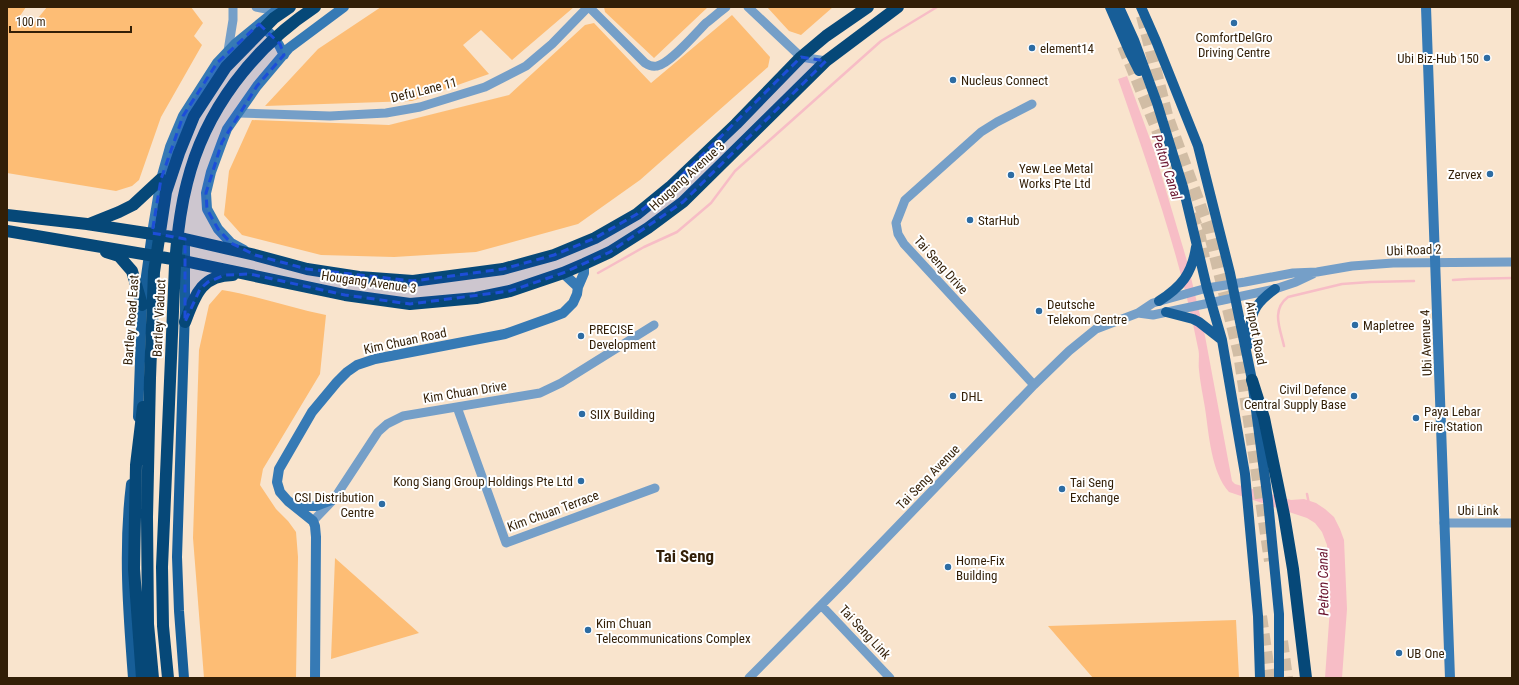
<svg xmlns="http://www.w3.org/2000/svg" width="1519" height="685" viewBox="0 0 1519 685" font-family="'Roboto Condensed',sans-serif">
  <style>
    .green { fill: #fdbd75 }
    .water { fill: #f7bdc6 }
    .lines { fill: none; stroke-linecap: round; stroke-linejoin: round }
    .stream { stroke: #f7bdc6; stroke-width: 2.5 }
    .highway-tunnel { stroke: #d1bda5; stroke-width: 12; stroke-dasharray: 12 6; stroke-linecap: butt }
    .street { stroke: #759fc8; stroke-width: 9 }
    .secondary { stroke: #367ab5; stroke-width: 10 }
    .primary { stroke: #175e98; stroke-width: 10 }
    .highway { stroke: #064878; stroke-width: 12 }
    .marked { fill: #1d4ed8; fill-opacity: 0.2; stroke: #1d4ed8; stroke-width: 3; stroke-dasharray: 8 5; stroke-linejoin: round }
    .poi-dot { fill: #2d6ca3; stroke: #fff; stroke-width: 1.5 }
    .labels { text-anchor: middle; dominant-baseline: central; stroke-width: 4; stroke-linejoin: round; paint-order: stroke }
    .poi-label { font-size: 13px; fill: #331f07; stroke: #fff; text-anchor: start }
    .street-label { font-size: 13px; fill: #331f07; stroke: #fff }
    .water-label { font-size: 14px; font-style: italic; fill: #6a142e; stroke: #fff }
    .district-label { font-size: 17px; font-weight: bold; fill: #331f07; stroke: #fff }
  </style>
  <rect width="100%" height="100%" fill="#f9e4cd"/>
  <path class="green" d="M7 7H26L18 19 30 28 47 7H191L203 23 194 36 202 45 161 117 139 180 132 186 116 191 7 173Z
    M381 7H574L512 60 481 30 463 45 489 74 412 101 265 106 318 49Z
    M604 7H708L654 58 605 12Z
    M767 7H833L801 35 789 31Z
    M732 15 770 57 768 67 640 180 578 224 476 252 394 257 321 255 242 235 224 215 229 171 252 120 389 125 509 95 585 25 594 23 651 83Z
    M222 290C258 296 291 308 326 315L320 374 263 469 260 485 276 509 288 521 296 532 298 557 296 678H204L193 538 199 350 209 305Z
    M335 558 419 633 331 659Z
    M1236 620 1239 678H1093L1048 626Z"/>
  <path class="water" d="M1127 76 1154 150 1187 261 1205 336 1232 481 1235 484 1291 500 1304 499 1316 503 1325 509 1334 517 1340 529 1344 540 1347 609 1342 678H1325L1330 608 1327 545 1322 532 1315 523 1307 518 1229 492C1211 472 1209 434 1205 408 1203 396 1200 382 1199 370 1198 363 1200 355 1198 348 1180 256 1149 168 1118 79Z"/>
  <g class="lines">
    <path class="stream" d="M598 273 644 247 677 232 711 203 735 171 881 41 937 7
      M1453 280 1469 279 1512 278
      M1284 346C1280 328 1271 310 1288 297L1342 284 1370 282 1414 281
      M1307 494 1309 504"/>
    <path class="highway-tunnel" d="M1142 16 1167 115 1208 227 1239 354 1270 561
      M1123 46 1177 179
      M1192 214 1199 232 1204 258
      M1261 616 1270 678
      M1282 641 1287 678"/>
    <path class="street" d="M256 7 266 9 277 10
      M589 7 645 63C648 65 653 67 657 66 670 64 696 33 706 23 713 18 719 12 726 7
      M748 7 801 57 826 61
      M228 51 233 20V7
      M1032 104 997 122 981 132 905 200 896 223 898 234 904 244 1034 385
      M238 113 330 116 386 113 420 107 485 87 526 66 552 44 588 7
      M1138 313 1153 315 1275 289 1296 282 1313 274
      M457 407 506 543 655 488
      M313 521 334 499 378 432 387 424 403 416 540 393 561 383 654 325
      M1444 523H1512
      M821 605 890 678
      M749 678 844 582 1034 385 1069 351 1096 329 1138 313 1153 303 1207 288 1245 282 1293 273 1317 272 1352 266 1393 263 1512 262"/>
    <path class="secondary" d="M1426 7 1450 678
      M259 24C271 33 278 41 284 55
      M152 233 161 179 170 147 183 116 217 63 236 43 274 12
      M244 250 231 243 218 229 207 209 206 193 211 172 222 142 227 129 257 86 289 48 344 7
      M563 273 578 287
      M295 506H316L334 499
      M315 678 316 537 315 526 313 521 288 501 280 492 277 482 279 469 312 412 337 382 347 372 357 365 375 359 505 334 550 318 563 313 573 303 577 294 578 287 584 273V264"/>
    <path class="primary" d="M1110 7 1130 53 1139 71
      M1119 7 1134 40 1157 103 1183 187 1207 288 1222 340 1245 474 1258 616 1260 678
      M1141 7 1156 41 1198 146 1230 273 1252 380 1268 501 1279 614V678
      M1159 301C1181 287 1192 274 1196 247
      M1166 312 1193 319 1199 322 1222 340
      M1248 345C1251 316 1250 307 1275 289
      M138 417 142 305 152 233
      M131 484C123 549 128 613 133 678
      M184 678 179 611 177 557 185 310V239"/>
    <path class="highway" d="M7 215 87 224 185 239 255 255 307 269 359 277 413 281 503 269 554 255 595 238 637 214 670 187 736 124 801 57 826 36 868 7
      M89 224 119 212 133 205 161 179
      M7 231 184 261 345 295 410 304 476 298 510 291 563 273 584 264 610 252 648 228 683 202 826 61 898 7
      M106 252 119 256 132 271 142 305
      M185 322C195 296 201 275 233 275
      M1252 380 1264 418 1284 515 1293 569 1306 678
      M142 678 134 569 136 465 143 407
      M153 678 148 624 147 517 150 378 154 272 166 192 179 153 194 116 226 67 274 18 290 7
      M168 678 163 626 162 567 175 265C177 237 180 210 187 183 205 110 253 48 315 7"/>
  </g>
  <path class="marked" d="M259 24 280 44 284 55 257 86 222 142 206 193 207 209 218 229 231 243 255 255 307 269 413 281 503 269 554 255 595 238 637 214 670 187 801 57 826 61 683 202 610 252 563 273 510 291 410 304 345 295 250 274 225 275 208 282 200 289 185 322V239L152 233 161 179 183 116 217 63Z"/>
  <g class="poi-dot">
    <circle cx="1234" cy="23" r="4"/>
    <circle cx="1032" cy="48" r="4"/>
    <circle cx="1487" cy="58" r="4"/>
    <circle cx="953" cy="80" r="4"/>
    <circle cx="1490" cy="174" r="4"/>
    <circle cx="1011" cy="175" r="4"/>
    <circle cx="970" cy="220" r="4"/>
    <circle cx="1039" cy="311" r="4"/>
    <circle cx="1355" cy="325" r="4"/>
    <circle cx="581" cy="336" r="4"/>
    <circle cx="953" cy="396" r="4"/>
    <circle cx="1354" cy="396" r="4"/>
    <circle cx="582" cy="414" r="4"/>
    <circle cx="1416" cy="418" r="4"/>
    <circle cx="581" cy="481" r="4"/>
    <circle cx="1062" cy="489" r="4"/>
    <circle cx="382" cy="504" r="4"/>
    <circle cx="948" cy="567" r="4"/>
    <circle cx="588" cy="630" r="4"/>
    <circle cx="1399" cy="653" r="4"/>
  </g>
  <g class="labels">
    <g class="poi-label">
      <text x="1234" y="37" text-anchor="middle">ComfortDelGro<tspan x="1234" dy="15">Driving Centre</tspan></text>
      <text x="1040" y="48">element14</text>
      <text x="1479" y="58" text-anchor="end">Ubi Biz-Hub 150</text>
      <text x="961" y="80">Nucleus Connect</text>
      <text x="1019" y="168">Yew Lee Metal<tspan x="1019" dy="15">Works Pte Ltd</tspan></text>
      <text x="1482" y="174" text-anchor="end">Zervex</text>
      <text x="978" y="220">StarHub</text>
      <text x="1047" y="304">Deutsche<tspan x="1047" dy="15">Telekom Centre</tspan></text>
      <text x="1363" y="325">Mapletree</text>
      <text x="589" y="329">PRECISE<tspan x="589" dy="15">Development</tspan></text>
      <text x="1346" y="389" text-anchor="end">Civil Defence<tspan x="1346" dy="15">Central Supply Base</tspan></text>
      <text x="961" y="396">DHL</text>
      <text x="1424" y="411">Paya Lebar<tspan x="1424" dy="15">Fire Station</tspan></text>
      <text x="590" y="414">SIIX Building</text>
      <text x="573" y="481" text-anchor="end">Kong Siang Group Holdings Pte Ltd</text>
      <text x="1070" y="482">Tai Seng<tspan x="1070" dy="15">Exchange</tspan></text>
      <text x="374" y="497" text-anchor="end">CSI Distribution<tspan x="374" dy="15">Centre</tspan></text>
      <text x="956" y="560">Home-Fix<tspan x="956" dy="15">Building</tspan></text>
      <text x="596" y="623">Kim Chuan<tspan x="596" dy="15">Telecommunications Complex</tspan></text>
      <text x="1407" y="653">UB One</text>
    </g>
    <g class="street-label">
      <text transform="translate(424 90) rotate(-14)">Defu Lane 11</text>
      <text transform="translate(687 176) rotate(-42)">Hougang Avenue 3</text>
      <text transform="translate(1414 250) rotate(-2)">Ubi Road 2</text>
      <text transform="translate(941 265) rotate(48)">Tai Seng Drive</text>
      <text transform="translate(369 282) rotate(8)">Hougang Avenue 3</text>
      <text transform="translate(159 318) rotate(-87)">Bartley Viaduct</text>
      <text transform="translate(131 320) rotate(-86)">Bartley Road East</text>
      <text transform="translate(1256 333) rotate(79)">Airport Road</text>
      <text transform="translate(405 341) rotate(-12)">Kim Chuan Road</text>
      <text transform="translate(1426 343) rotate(-92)">Ubi Avenue 4</text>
      <text transform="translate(465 392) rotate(-9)">Kim Chuan Drive</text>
      <text transform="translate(928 477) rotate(-46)">Tai Seng Avenue</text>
      <text x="1478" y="510">Ubi Link</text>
      <text transform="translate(553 511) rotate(-20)">Kim Chuan Terrace</text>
      <text transform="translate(865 632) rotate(47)">Tai Seng Link</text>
    </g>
    <g class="water-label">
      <text transform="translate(1167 167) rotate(72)">Pelton Canal</text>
      <text transform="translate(1323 582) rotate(-91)">Pelton Canal</text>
    </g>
    <g class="district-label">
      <text x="685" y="556">Tai Seng</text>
    </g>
  </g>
  <rect width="1519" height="685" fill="none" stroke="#331f07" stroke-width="16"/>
  <path d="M10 26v6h121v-6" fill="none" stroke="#331f07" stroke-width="2"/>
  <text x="16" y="26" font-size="12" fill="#331f07" stroke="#ffffff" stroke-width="3" paint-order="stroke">100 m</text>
</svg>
